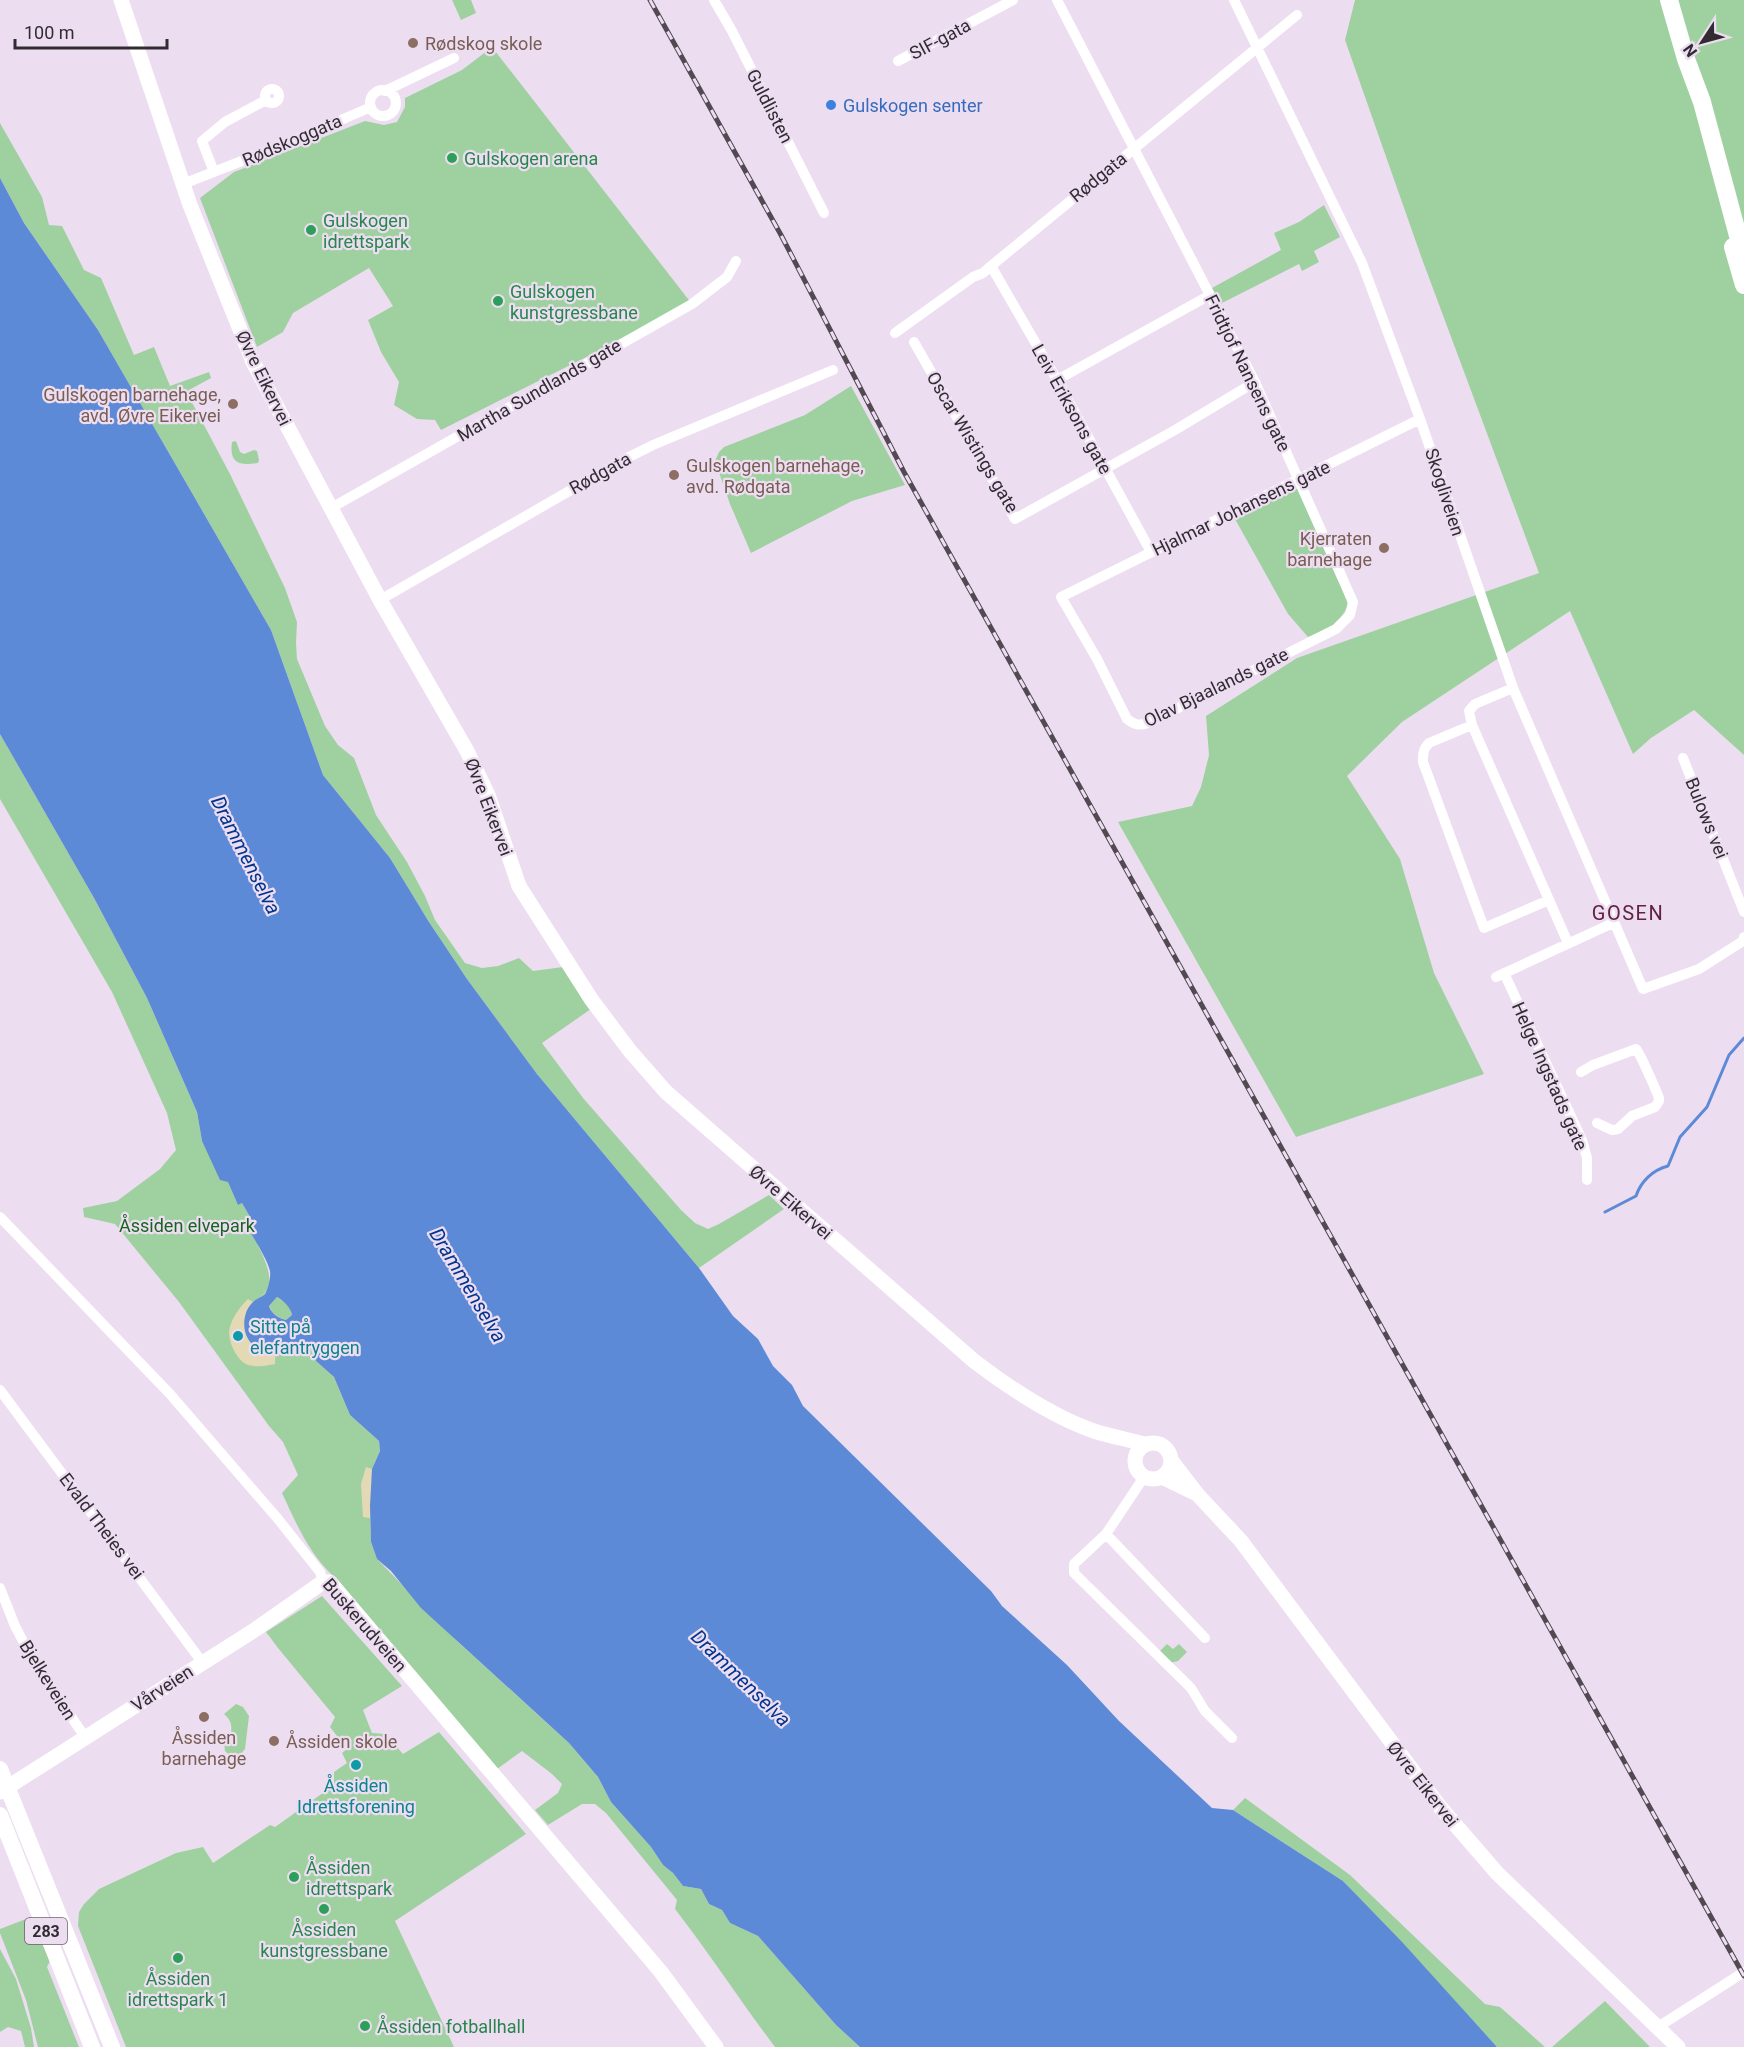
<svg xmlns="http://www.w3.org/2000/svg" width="1744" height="2047" viewBox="0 0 1744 2047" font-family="Roboto,sans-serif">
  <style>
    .green { fill: #9fd1a0 }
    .sand { fill: #e3dab5 }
    .water { fill: #5d8ad7; fill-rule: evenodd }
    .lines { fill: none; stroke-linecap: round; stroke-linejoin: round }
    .stream { stroke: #5d8ad7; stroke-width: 3 }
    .minor { stroke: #fff; stroke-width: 10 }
    .secondary { stroke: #fff; stroke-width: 15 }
    .primary { stroke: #fff; stroke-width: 16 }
    .trunk { stroke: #fff; stroke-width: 18 }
    .rail-casing { stroke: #524a53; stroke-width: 5 }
    .rail { stroke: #edddf1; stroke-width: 3; stroke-dasharray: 9; stroke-linecap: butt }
    .education-dot { fill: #8d6e63; stroke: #edddf1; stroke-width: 2 }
    .shop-dot { fill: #3f7fe0; stroke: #edddf1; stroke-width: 2 }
    .leisure-dot { fill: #2e9e5b; stroke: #edddf1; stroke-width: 2 }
    .culture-dot { fill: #0f9aa8; stroke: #edddf1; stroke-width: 2 }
    .labels { text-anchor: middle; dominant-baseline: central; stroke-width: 4.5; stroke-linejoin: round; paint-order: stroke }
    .shield { fill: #edddf1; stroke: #69606b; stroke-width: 1.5 }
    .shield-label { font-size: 16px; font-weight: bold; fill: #312b32 }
    .street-label { font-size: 18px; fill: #312b32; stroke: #edddf1 }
    .education-label { font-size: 18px; fill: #785e54; stroke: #edddf1; text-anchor: start }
    .shop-label { font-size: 18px; fill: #366cbe; stroke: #edddf1; text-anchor: start }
    .leisure-label { font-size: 18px; fill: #27864d; stroke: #edddf1; text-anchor: start }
    .park-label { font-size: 18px; fill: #166420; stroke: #edddf1 }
    .culture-label { font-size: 18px; fill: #0d838f; stroke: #edddf1; text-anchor: start }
    .water-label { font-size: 20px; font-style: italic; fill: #00368f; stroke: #edddf1 }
    .neighbourhood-label { font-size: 20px; letter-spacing: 1.5px; fill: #612243; stroke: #edddf1 }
  </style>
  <rect width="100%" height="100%" fill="#edddf1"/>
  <path class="green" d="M452 0H471L476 13 461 20Z
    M1355 0H1744V755L1694 710 1651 738 1633 754 1570 611 1402 722 1347 776 1400 859 1434 973 1484 1074 1296 1137 1118 822 1192 806 1201 787 1209 755 1206 716 1297 658 1539 573 1422 259 1345 40Z
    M492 47 692 304 441 430 435 420 417 419 394 405 399 382 381 352 368 320 393 306 369 268 293 313 283 332 257 347 200 198 234 172 365 121 384 125 397 122 405 107V98L462 70Z
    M0 123 42 197 49 225 62 226 84 270 101 278 134 355 154 347 170 386 209 372 211 378 189 390 188 395 230 474 285 588 297 622 296 643 297 659 325 726 338 745 354 758 376 815 407 862 425 896 435 920 465 963 482 968 498 966 519 958 533 971 563 967 591 1009 542 1043 583 1098 681 1210 695 1223 708 1229 719 1224 769 1195 784 1209 699 1268 537 1074 467 979 429 922 390 858 323 775 271 630 98 330 24 223 0 178Z
    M1324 205 1340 237 1314 251 1319 262 1302 271 1299 264 1220 304 1212 288 1281 250 1274 233 1299 222Z
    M851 386 905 485 852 501 751 553 730 504 715 461 719 452 724 447 805 415Z
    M236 441 240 452 244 454 254 450 257 451 259 460 258 463C239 466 229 463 232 442Z
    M1292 489H1299L1334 564 1348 605C1338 626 1330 628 1308 637L1288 614 1235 519Z
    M0 734 94 898 147 998 197 1112 202 1141 228 1181 238 1205 242 1203 253 1222 247 1225C255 1242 279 1276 265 1293 262 1297 257 1299 253 1302L251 1344C277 1362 287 1336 312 1347L316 1361 334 1377 350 1415 379 1441 380 1451 372 1469 370 1506 371 1542 377 1559 459 1643 569 1743 598 1777 611 1802 651 1847 663 1865 673 1873 683 1886 701 1889 709 1904 722 1910 730 1923 758 1936 836 2025 860 2047H775C741 2002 710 1954 675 1909L677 1900 606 1813 595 1804H582L548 1825 535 1810 558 1793 562 1784 552 1774 522 1751 497 1769 334 1577C308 1552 297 1525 282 1493L298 1475 283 1442 269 1426 179 1302 115 1224 84 1217 83 1208 117 1201 160 1169 176 1150 167 1113 112 992 0 799Z
    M277 1297C283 1300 291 1307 292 1315L286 1320C279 1319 271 1312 269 1306Z
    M322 1596 402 1686 363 1710 372 1733 386 1734 403 1754 439 1732 526 1834 395 1921 454 2047H126L78 1926 79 1912 84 1904 99 1889 176 1853 203 1847 213 1863 270 1825 275 1827 334 1785V1772L347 1763 342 1753 347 1749 330 1727 335 1717 278 1648 266 1632Z
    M1167 1644 1173 1649 1179 1644 1187 1652 1178 1661 1170 1663 1159 1652Z
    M236 1704 243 1707 249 1716 245 1749 239 1756 231 1757 225 1751 224 1743 230 1739C232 1727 233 1722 224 1714Z
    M1245 1798 1350 1875 1485 2004 1500 2007 1545 2047H1497L1343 1881 1233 1810Z
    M31 1917 50 1961 47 1967 79 2047H38L26 2000 0 1933V1929Z
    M0 1949 16 1979 31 2028 34 2047H25L21 2031 8 2027 0 2032Z
    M1605 2001 1650 2047H1552Z"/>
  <path class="sand" d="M248 1299 253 1302 246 1312 270 1352 275 1350V1364C266 1366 255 1368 246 1364 236 1359 226 1338 230 1327 233 1316 240 1307 248 1299Z
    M366 1467 372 1469 370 1518 363 1517 361 1484Z"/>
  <path class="water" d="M0 178 24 223 98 330 271 630 323 775 390 858 429 922 467 979 537 1074 699 1268 733 1316 758 1339 773 1366 792 1385 803 1406 991 1591 1002 1606 1067 1665 1119 1721 1212 1808 1233 1810 1343 1881 1403 1943 1497 2047H860L836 2025 758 1936 730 1923 722 1910 709 1904 701 1889 683 1886 673 1873 663 1865 651 1847 611 1802 598 1777 569 1743 421 1608 391 1571 377 1559 371 1542 370 1506 372 1469 380 1451 379 1441 350 1415 334 1377 316 1361 312 1347C291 1338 276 1357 259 1349 241 1341 240 1314 253 1302 256 1299 262 1297 265 1294 268 1289 271 1277 270 1271 267 1258 253 1238 247 1226L253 1222 242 1203 238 1205 228 1182 220 1180 202 1141 197 1112 147 998 94 898 0 734ZM277 1297C283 1300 291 1308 292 1315L286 1320C279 1319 270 1312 269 1306Z"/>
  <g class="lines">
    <path class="stream" d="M1605 1212 1636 1196C1641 1181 1653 1170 1668 1166L1680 1137 1707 1107 1729 1055 1744 1038"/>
    <path class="minor" d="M714 0 732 31 824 213
      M1057 0 1255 382 1353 602 1350 615 1336 629 1148 723C1139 726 1135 725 1127 719L1097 659 1061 597 1420 419
      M1234 0 1362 263 1420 419 1513 688 1643 989 1699 969 1743 941 1744 937
      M898 61 1013 0
      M265 96a7 7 0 1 1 14 0a7 7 0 1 1-14 0Z
      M370 103a13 13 0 1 1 26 0a13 13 0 1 1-26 0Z
      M385 91 454 58
      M214 172 202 141 225 122 266 100
      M183 184 290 142 371 107
      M991 266 1057 380 1151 552
      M895 333 973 277 983 273 991 266 1297 15
      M914 342 1015 519 1175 430 1255 382
      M1057 380 1210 295
      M331 508 692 304 727 277 736 261
      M380 600 623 460 653 445 833 370
      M1513 688 1475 704 1469 711 1472 725 1568 943
      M1472 725 1429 743C1423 749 1423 754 1423 762L1484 928 1549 900
      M1683 758 1744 912
      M1504 973 1582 1140 1587 1158V1180
      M1496 977 1613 923
      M1581 1072 1593 1065 1636 1049C1640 1053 1656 1090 1659 1098V1101L1655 1107 1632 1116 1618 1129 1612 1130 1597 1123
      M0 1217 170 1394 278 1519 320 1572 323 1582
      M0 1390 202 1662
      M1144 1477 1106 1534 1205 1638
      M1106 1534 1074 1564V1573L1191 1688 1205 1711 1232 1738
      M0 1588 15 1626 34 1662 85 1737
      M1658 2027 1744 1972"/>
    <path class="secondary" d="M121 0 190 205 253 362 380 600 467 751 488 795 519 886 591 999 630 1051 666 1092 974 1361C1009 1388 1058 1420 1100 1433 1115 1437 1130 1440 1145 1444
      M1135 1461a18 18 0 1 1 36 0a18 18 0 1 1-36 0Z
      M1171 1460 1198 1495 1241 1541 1440 1807 1497 1873 1678 2047
      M1162 1477 1197 1494
      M0 1792 256 1629 323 1582H330L661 1972 716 2047"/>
    <path class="primary" d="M0 1769 112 2047
      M0 1815 92 2047"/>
    <path class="trunk" d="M1669 0 1686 59 1702 102 1744 258
      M1733 247 1744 285"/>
    <g class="rail-casing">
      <path id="rail" d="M650 0 781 235 904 472 1744 1976"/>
    </g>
    <use href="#rail" class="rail"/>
  </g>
  <g class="education-dot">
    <circle cx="413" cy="43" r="6"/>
    <circle cx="233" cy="404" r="6"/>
    <circle cx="674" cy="475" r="6"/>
    <circle cx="1384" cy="548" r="6"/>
    <circle cx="204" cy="1717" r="6"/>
    <circle cx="274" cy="1741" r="6"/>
  </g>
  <circle class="shop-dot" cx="831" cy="105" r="6"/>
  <g class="leisure-dot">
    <circle cx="452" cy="158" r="6"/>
    <circle cx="311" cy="230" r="6"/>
    <circle cx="498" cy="301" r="6"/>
    <circle cx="294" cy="1877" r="6"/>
    <circle cx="324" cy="1909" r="6"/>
    <circle cx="178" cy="1958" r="6"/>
    <circle cx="365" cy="2026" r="6"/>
  </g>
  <g class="culture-dot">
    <circle cx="238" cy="1336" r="6"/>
    <circle cx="356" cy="1765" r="6"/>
  </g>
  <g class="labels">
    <rect class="shield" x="25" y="1918" width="42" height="26" rx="4.5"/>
    <g class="shield-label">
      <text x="46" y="1931">283</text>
    </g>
    <g class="street-label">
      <text transform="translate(940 39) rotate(-28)">SIF-gata</text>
      <text transform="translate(770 106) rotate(63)">Guldlisten</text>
      <text transform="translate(292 140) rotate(-23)">Rødskoggata</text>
      <text transform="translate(1098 177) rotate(-39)">Rødgata</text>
      <text transform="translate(1248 373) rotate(64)">Fridtjof Nansens gate</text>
      <text transform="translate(264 378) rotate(64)">Øvre Eikervei</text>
      <text transform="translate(539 390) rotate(-30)">Martha Sundlands gate</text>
      <text transform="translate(1072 409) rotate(61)">Leiv Eriksons gate</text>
      <text transform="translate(973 442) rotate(59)">Oscar Wistings gate</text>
      <text transform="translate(600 473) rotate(-29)">Rødgata</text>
      <text transform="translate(1445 492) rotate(72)">Skogliveien</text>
      <text transform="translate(1241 508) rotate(-26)">Hjalmar Johansens gate</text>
      <text transform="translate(1216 687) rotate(-26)">Olav Bjaalands gate</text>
      <text transform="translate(489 807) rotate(69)">Øvre Eikervei</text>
      <text transform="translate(1707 818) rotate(68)">Bulows vei</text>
      <text transform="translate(1550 1076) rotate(66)">Helge Ingstads gate</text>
      <text transform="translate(791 1202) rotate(41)">Øvre Eikervei</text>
      <text transform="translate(102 1526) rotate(53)">Evald Theies vei</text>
      <text transform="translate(365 1625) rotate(49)">Buskerudveien</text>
      <text transform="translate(48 1680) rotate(58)">Bjelkeveien</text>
      <text transform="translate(162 1688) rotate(-33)">Vårveien</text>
      <text transform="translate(1423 1784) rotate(52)">Øvre Eikervei</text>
    </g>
    <g class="education-label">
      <text x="425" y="43">Rødskog skole</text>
      <text x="221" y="394" text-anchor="end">Gulskogen barnehage,<tspan x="221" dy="21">avd. Øvre Eikervei</tspan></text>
      <text x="686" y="465">Gulskogen barnehage,<tspan x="686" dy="21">avd. Rødgata</tspan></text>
      <text x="1372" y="538" text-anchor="end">Kjerraten<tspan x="1372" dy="21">barnehage</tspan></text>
      <text x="204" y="1737" text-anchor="middle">Åssiden<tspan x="204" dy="21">barnehage</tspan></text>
      <text x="286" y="1741">Åssiden skole</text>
    </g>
    <g class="shop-label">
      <text x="843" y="105">Gulskogen senter</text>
    </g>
    <g class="leisure-label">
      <text x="464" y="158">Gulskogen arena</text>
      <text x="323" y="220">Gulskogen<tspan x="323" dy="21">idrettspark</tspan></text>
      <text x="510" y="291">Gulskogen<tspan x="510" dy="21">kunstgressbane</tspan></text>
      <text x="306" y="1867">Åssiden<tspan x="306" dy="21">idrettspark</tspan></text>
      <text x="324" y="1929" text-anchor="middle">Åssiden<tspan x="324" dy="21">kunstgressbane</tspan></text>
      <text x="178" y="1978" text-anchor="middle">Åssiden<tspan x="178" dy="21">idrettspark 1</tspan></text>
      <text x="377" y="2026">Åssiden fotballhall</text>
    </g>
    <g class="park-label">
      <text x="187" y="1225">Åssiden elvepark</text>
    </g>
    <g class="culture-label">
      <text x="250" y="1326">Sitte på<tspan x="250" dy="21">elefantryggen</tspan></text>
      <text x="356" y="1785" text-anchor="middle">Åssiden<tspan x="356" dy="21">Idrettsforening</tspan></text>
    </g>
    <g class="water-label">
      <text transform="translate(246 855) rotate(63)">Drammenselva</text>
      <text transform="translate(468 1285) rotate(59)">Drammenselva</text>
      <text transform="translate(741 1678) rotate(44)">Drammenselva</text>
    </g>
    <g class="neighbourhood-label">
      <text x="1628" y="913">GOSEN</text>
    </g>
  </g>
  <g transform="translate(1702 42) rotate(234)" stroke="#edddf1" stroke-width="4.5" paint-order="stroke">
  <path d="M0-4.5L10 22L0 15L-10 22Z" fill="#312b32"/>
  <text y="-9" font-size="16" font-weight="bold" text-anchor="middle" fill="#312b32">N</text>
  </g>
  <path d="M15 39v9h152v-9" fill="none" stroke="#312b32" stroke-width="3"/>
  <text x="24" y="39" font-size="18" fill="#312b32" stroke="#edddf1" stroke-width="4.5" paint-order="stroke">100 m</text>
</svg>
